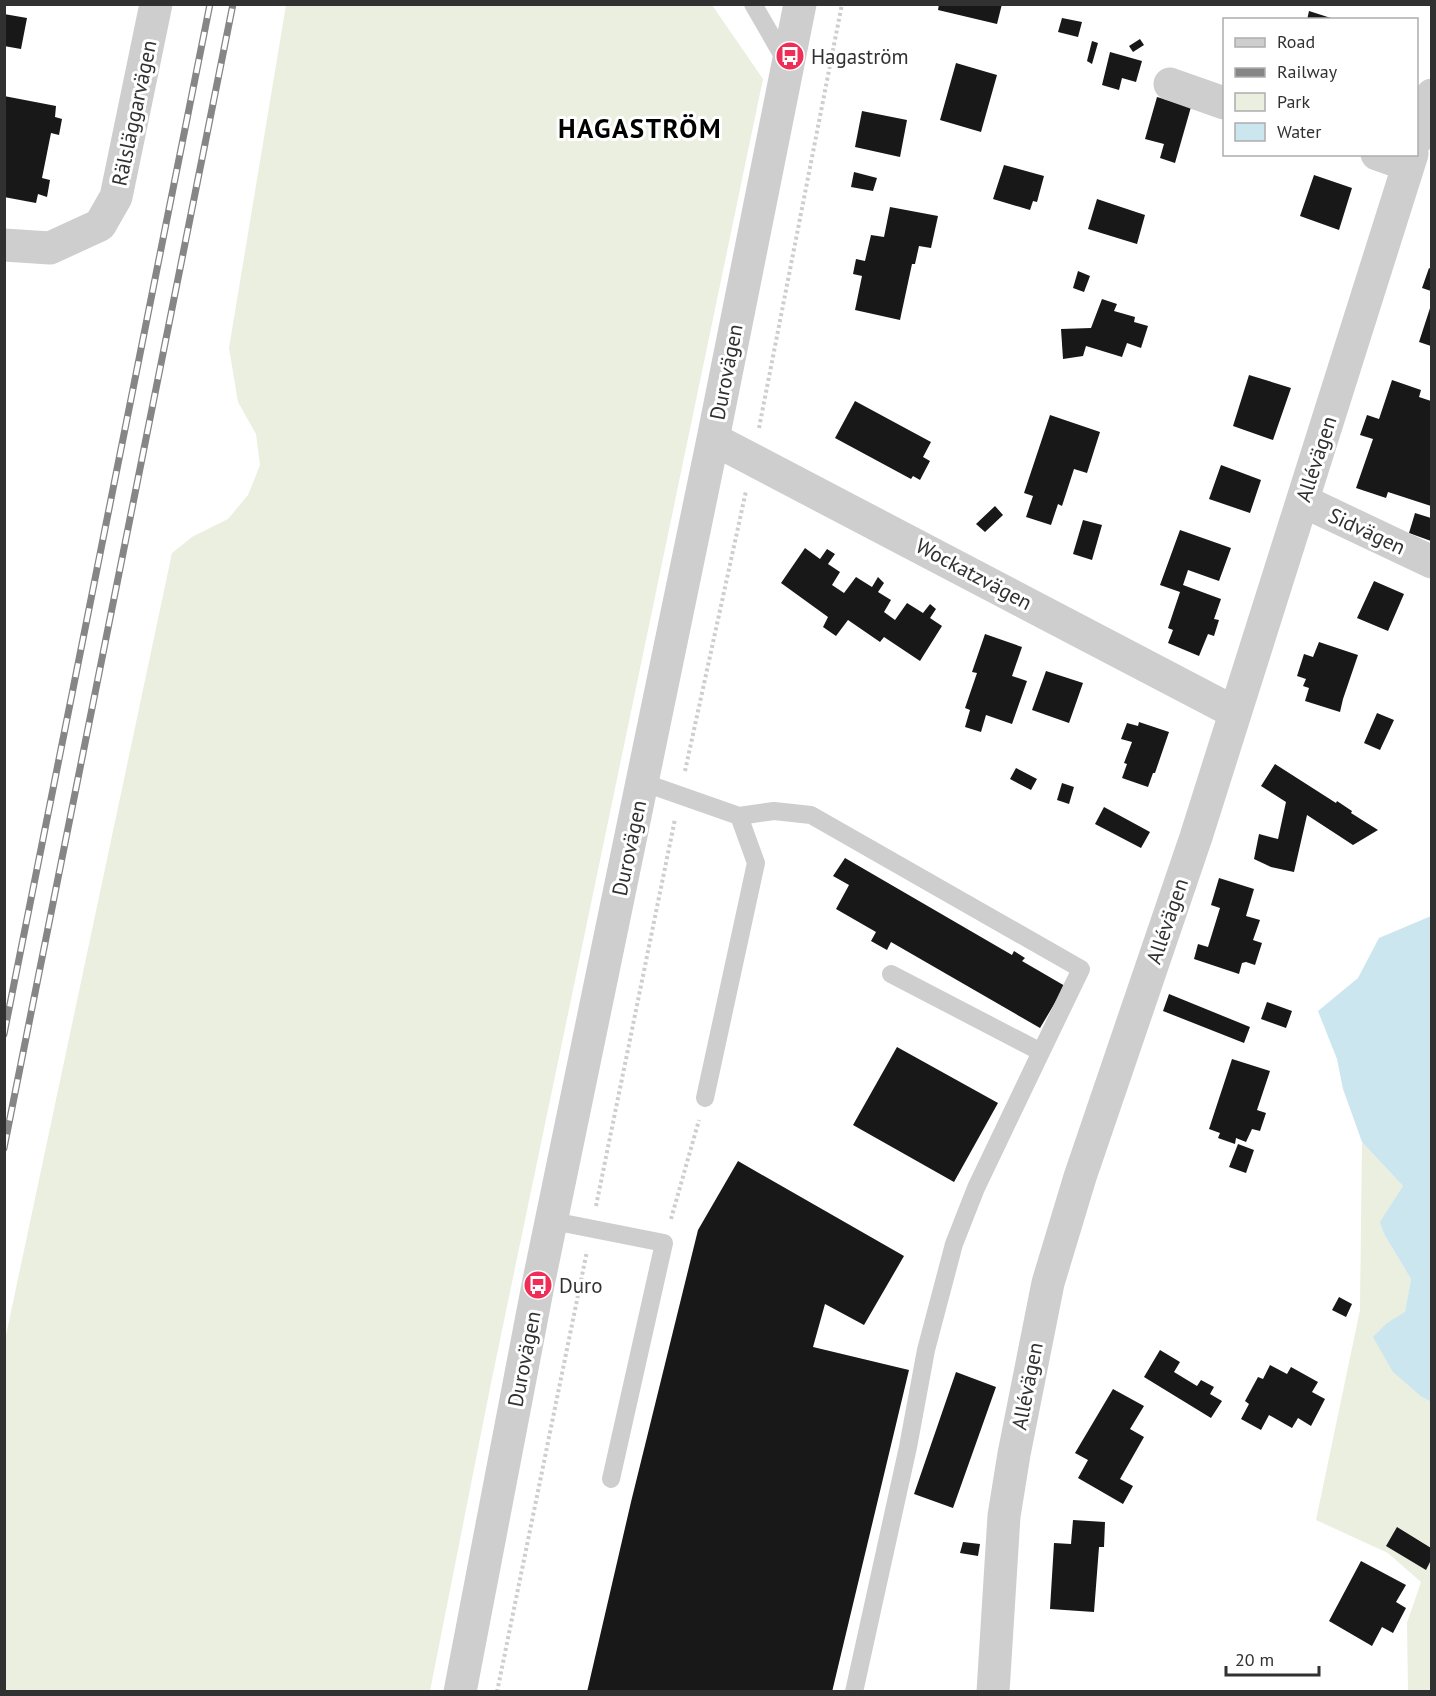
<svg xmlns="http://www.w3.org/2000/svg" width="1436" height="1696" viewBox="0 0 1436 1696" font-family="'PT Sans',sans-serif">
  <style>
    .green { fill: #eaefdf }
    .water { fill: #cbe6ef }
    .building { fill: #181818 }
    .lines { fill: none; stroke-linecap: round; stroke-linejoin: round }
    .path { stroke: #cecece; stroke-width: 4; stroke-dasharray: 3 3; stroke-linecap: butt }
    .lane { stroke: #cecece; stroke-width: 18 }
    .street { stroke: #cecece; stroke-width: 33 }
    .rail-casing { stroke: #868686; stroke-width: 7 }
    .rail { stroke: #fff; stroke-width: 4.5; stroke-dasharray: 14; stroke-linecap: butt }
    .labels { text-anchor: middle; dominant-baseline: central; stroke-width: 6; stroke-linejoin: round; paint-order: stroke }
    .poi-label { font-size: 21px; fill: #313131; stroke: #fff; text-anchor: start }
    .street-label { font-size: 21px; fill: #313131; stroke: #fff }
    .district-label { font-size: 27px; font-weight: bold; letter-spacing: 1.5px; fill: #000; stroke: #fff }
  </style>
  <rect width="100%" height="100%" fill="#fff"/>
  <path class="green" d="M286 5H712L763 79 491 1383 430 1691H5V1340L172 553 192 537 228 519 248 495 260 465 256 434 238 402 229 348Z
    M1362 1142 1403 1186 1381 1222 1384 1234 1411 1279 1405 1313 1387 1323 1422 1397 1431 1402V1691H1408L1407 1623 1421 1582 1388 1553 1316 1520 1360 1310Z"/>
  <path class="water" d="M1431 916H1432L1431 1402 1422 1397 1393 1372 1373 1337 1387 1323 1405 1312 1411 1279 1384 1234 1380 1222 1403 1186 1362 1142 1343 1089 1337 1059 1318 1011 1358 978 1379 938Z"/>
  <path class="building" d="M939 4H1002L997 24 938 10Z
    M1309 11 1334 19V20H1307Z
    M4 14 27 18 21 49 4 46Z
    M1062 18 1082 22 1078 37 1058 32Z
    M1140 39 1144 45 1133 52 1129 46Z
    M1092 41 1098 43 1092 64 1087 61Z
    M1110 52 1142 61 1136 82 1122 78 1119 90 1102 85Z
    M956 63 997 75 981 132 940 120Z
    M4 96 56 106 55 117 62 119 59 135 51 133 42 178 50 180 47 197 38 194 36 203 4 197Z
    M1157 97 1191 107 1175 163 1160 158 1164 144 1145 139Z
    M862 111 907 120 900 157 855 147Z
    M1004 165 1044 176 1037 202 1033 201 1030 210 993 199Z
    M854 172 877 178 873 191 851 187Z
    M1314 175 1352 188 1339 230 1300 216Z
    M1097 199 1145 215 1137 244 1088 229Z
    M890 207 938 216 931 248 919 246 915 264H912L900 320 855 310 862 276 853 274 856 259 865 261 871 235 884 237Z
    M1429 268 1431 269V291L1422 288Z
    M1078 271 1090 276 1084 292 1073 288Z
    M1102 299 1117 304 1114 311 1135 317 1134 322 1148 326 1141 348 1127 343 1122 357 1086 346 1083 356 1063 359 1061 329 1091 328Z
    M1431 305V346L1419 342Z
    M1249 375 1291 388 1273 440 1233 426Z
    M1392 380 1421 390 1419 397 1431 401V506L1388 492 1386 498 1356 488 1373 439 1360 435 1367 415 1379 419Z
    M855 401 931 442 923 457 930 461 920 480 913 476 911 479 835 438Z
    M1050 415 1100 432 1087 473 1074 469 1062 506 1058 504 1051 525 1026 517 1033 496 1024 493Z
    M1221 465 1261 480 1250 513 1209 499Z
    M995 506 1003 515 985 532 976 524Z
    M1415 513 1431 518V541L1409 533Z
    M1083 520 1102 525 1092 560 1073 554Z
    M1180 530 1231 548 1219 581 1188 570 1183 585 1221 599 1214 619 1219 620 1214 636 1208 634 1199 656 1168 643 1173 630 1168 628 1180 592 1160 585Z
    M805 548 820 559 827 549 835 554 828 564 840 572 832 585 844 593 856 577 872 587 878 577 884 583 878 592 891 600 884 612 895 620 907 603 923 613 930 604 936 609 930 618 942 626 920 661 884 637 880 642 848 620 836 636 823 627 828 617 781 583Z
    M1374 581 1404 594 1388 631 1357 618Z
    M985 634 1022 647 1012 676 1027 681 1012 724 986 715 981 732 965 727 970 710 965 708 977 673 972 672Z
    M1319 642 1358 655 1343 699 1340 712 1305 701 1309 688 1303 686 1306 679 1297 676 1304 654 1313 657Z
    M1046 671 1083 683 1069 723 1032 710Z
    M1377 713 1394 720 1380 750 1364 743Z
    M1139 722 1169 732 1155 773H1153L1148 787 1122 778 1127 764 1124 763 1132 742 1121 739 1127 723 1138 726Z
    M1275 764 1336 803 1337 801 1352 811 1351 813 1378 830 1353 845 1307 815 1294 872 1271 867 1254 859 1259 834 1278 839 1286 802 1261 786Z
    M1016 768 1037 779 1031 790 1010 779Z
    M1062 783 1074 787 1069 804 1057 800Z
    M1104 807 1150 832 1141 848 1095 824Z
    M845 858 1012 955 1014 951 1025 958 1022 961 1065 986 1040 1028 891 942 887 950 871 941 876 932 836 909 849 885 833 876Z
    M1219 878 1254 889 1246 916 1260 920 1253 940 1262 943 1255 965 1246 962 1242 963 1239 974 1194 959 1198 944 1208 947 1220 908 1211 905Z
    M1169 994 1250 1027 1244 1043 1163 1011Z
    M1267 1002 1292 1011 1286 1028 1261 1019Z
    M897 1047 998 1103 954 1182 853 1125Z
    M1232 1059 1270 1071 1257 1110 1266 1113 1260 1131 1252 1129 1246 1142 1236 1138 1235 1144 1218 1138 1220 1133 1209 1129Z
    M1238 1144 1254 1150 1246 1173 1229 1167Z
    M738 1161 904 1256 864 1325 825 1304 813 1347 909 1370 832 1692H587L631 1502 698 1230Z
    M1339 1297 1352 1304 1346 1317 1332 1310Z
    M1160 1350 1180 1362 1174 1372 1197 1386 1201 1380 1214 1387 1210 1394 1222 1401 1211 1418 1144 1377Z
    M1270 1365 1287 1374 1291 1367 1318 1382 1312 1392 1325 1399 1311 1426 1298 1418 1292 1428 1269 1415 1261 1430 1241 1419 1249 1404 1245 1401 1258 1377 1263 1379Z
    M956 1372 996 1387 953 1508 914 1494Z
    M1113 1389 1144 1406 1130 1429 1144 1437 1120 1479 1133 1486 1123 1504 1078 1478 1088 1460 1075 1453Z
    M1073 1520 1105 1522 1104 1547H1099L1094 1612 1050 1609 1054 1543 1071 1544Z
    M1397 1527 1431 1548V1560L1426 1570 1386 1546Z
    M963 1542 980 1544 978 1556 960 1553Z
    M1361 1561 1406 1585 1396 1602 1406 1608 1393 1633 1382 1627 1372 1646 1329 1621Z"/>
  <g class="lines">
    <path class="path" d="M759 428 842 4
      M685 771 746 491
      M596 1206 675 819
      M671 1219 699 1120
      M497 1692 587 1251"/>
    <path class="lane" d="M753 4 787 63
      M642 782 739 816 756 863 705 1098
      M739 816 774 811 811 815 1081 969 1041 1052
      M553 1221 664 1243 611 1479
      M854 1692 908 1447 926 1350 954 1244 976 1188 1041 1052 891 974"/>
    <path class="street" d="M1170 84 1224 103
      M1416 140 1432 95
      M1377 154 1408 165
      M4 245 50 248 100 225 116 197 156 4
      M713 439 1234 712
      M1303 501 1432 562
      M460 1692 538 1285 713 439 800 4
      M993 1692 1004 1516 1014 1454 1048 1283 1080 1177 1196 837 1412 154"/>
    <g class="rail-casing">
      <path id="rail" d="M4 1034 210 4
        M4 1148 233 4"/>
    </g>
    <use href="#rail" class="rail"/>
  </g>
  <defs>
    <g id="bus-disc" transform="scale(1.5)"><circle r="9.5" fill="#ef2d56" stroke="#fff"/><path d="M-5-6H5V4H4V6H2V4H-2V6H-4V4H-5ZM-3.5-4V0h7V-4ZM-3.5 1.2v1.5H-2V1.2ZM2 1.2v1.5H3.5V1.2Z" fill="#fff"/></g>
  </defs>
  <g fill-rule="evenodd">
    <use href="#bus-disc" x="790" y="56"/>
    <use href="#bus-disc" x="538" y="1285"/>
  </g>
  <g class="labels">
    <g class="poi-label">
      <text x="811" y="56">Hagaström</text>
      <text x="559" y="1285">Duro</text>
    </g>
    <g class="street-label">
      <text transform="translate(134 113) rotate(-78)">Rälsläggarvägen</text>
      <text transform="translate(726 372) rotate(-79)">Durovägen</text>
      <text transform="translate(1316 459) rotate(-72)">Allévägen</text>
      <text transform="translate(1367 531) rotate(25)">Sidvägen</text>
      <text transform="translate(974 574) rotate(28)">Wockatzvägen</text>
      <text transform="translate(629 848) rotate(-78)">Durovägen</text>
      <text transform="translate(1167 921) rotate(-71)">Allévägen</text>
      <text transform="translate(524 1359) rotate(-79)">Durovägen</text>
      <text transform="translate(1027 1386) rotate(-79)">Allévägen</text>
    </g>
    <g class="district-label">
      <text x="640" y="128">HAGASTRÖM</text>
    </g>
  </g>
  <rect width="1436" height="1696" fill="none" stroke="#313131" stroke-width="12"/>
  <rect x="1223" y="18" width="195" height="138" fill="#ffffff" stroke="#adadad" stroke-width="1.5"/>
  <rect x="1235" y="38" width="30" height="9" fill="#cecece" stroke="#adadad" stroke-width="1.5"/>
  <text x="1277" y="48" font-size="18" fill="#313131">Road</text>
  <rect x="1235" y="68" width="30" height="9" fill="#868686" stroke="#adadad" stroke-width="1.5"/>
  <text x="1277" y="78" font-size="18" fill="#313131">Railway</text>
  <rect x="1235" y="93" width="30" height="18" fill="#eaefdf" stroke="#adadad" stroke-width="1.5"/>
  <text x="1277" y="108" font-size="18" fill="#313131">Park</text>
  <rect x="1235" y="123" width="30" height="18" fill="#cbe6ef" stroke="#adadad" stroke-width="1.5"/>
  <text x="1277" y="138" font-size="18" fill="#313131">Water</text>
  <path d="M1226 1666v9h93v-9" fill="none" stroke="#313131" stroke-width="3"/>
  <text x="1235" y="1666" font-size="18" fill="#313131" stroke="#ffffff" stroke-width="4.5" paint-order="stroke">20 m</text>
</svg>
